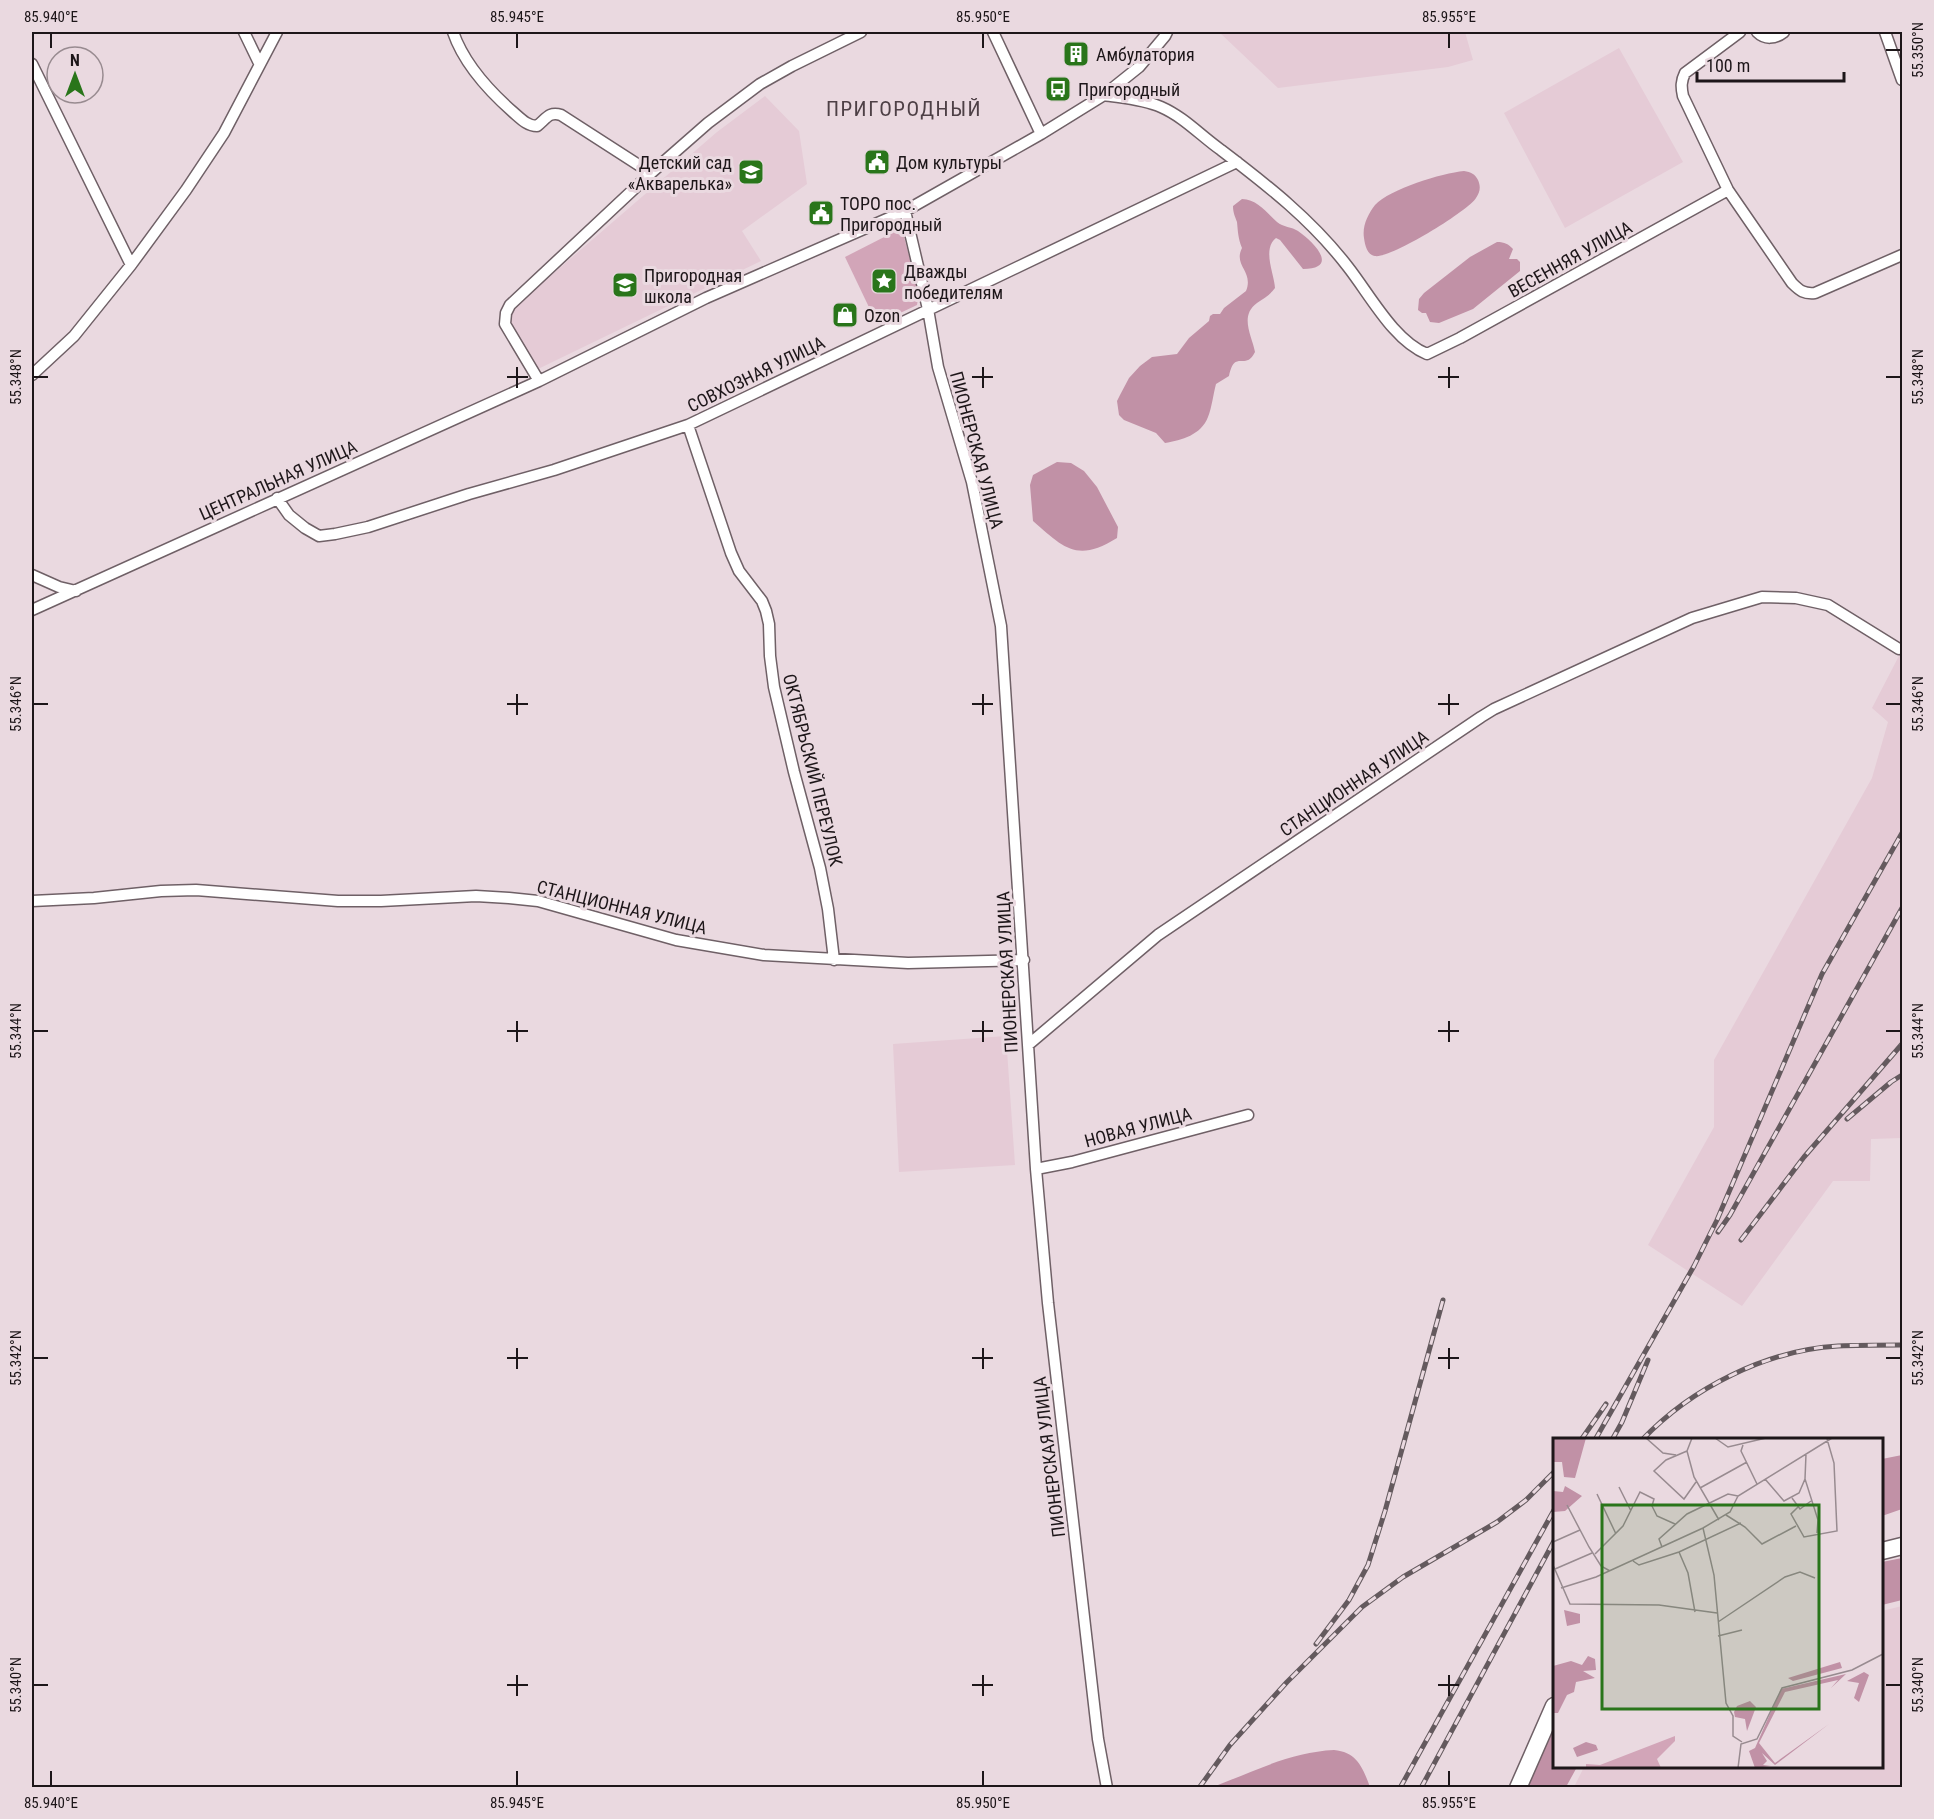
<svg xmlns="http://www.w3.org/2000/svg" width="1934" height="1819" viewBox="0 0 1934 1819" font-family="'Roboto Condensed',sans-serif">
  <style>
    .built { fill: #e5cbd6 }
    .green { fill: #d2a5b8 }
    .forest { fill: #c191a6 }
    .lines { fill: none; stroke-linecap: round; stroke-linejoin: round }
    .minor-casing { stroke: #6f6066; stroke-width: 13 }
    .primary-casing { stroke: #6f6066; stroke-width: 19 }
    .minor { stroke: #fff; stroke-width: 10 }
    .primary { stroke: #fff; stroke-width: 16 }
    .rail-casing { stroke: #645a5e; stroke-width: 5 }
    .rail { stroke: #ead9e0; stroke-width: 3; stroke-dasharray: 9; stroke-linecap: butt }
    .ticks { fill: none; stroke: #1d1619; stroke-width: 2 }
    .labels { text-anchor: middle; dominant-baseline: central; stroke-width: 6; stroke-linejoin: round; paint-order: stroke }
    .poi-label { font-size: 18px; fill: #1d1619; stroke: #ead9e0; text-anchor: start }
    .street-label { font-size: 18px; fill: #1d1619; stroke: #ead9e0 }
    .quarter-label { font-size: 21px; letter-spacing: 1.5px; fill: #4e4046; stroke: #ead9e0 }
    .inset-road { fill: none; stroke: #988b90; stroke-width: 1.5 }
    .view { fill: #29751a; fill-opacity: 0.15; stroke: #29751a; stroke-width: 3 }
    .inset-edge { fill: none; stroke: #1d1619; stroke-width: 3 }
    .neatline { fill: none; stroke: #1d1619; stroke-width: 2 }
    .ticks-label { font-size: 15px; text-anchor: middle; fill: #1d1619 }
  </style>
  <rect width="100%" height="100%" fill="#ead9e0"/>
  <path class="built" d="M1219 32H1465L1473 60 1448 67 1278 88Z
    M1619 48 1683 162 1565 228 1504 113Z
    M765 96 799 131 807 184 742 231 761 261 538 369 510 324 511 310 717 132Z
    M1902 650V1138L1871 1139 1870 1181H1833L1742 1306 1648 1245 1714 1127V1060L1872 778 1888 722 1872 708Z
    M1006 1036 1015 1165 899 1172 893 1044Z
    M1902 1606V1787H1574L1584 1767 1882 1766V1611Z"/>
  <path class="green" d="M894 232 904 237 919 293 917 305 877 324 845 257Z"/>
  <path class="forest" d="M1464 171C1471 172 1475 174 1478 180 1481 187 1480 192 1476 198 1468 211 1390 259 1375 256 1367 255 1365 245 1364 238 1362 226 1368 214 1375 205 1390 189 1442 173 1464 171Z
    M1242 199C1257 199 1267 213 1277 222 1283 227 1292 227 1298 231 1314 242 1340 269 1303 269L1280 240 1276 238C1262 249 1274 273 1275 288 1270 295 1264 298 1257 303 1239 316 1252 336 1255 352 1245 372 1235 348 1229 376L1216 384C1213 395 1212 407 1208 417 1201 435 1182 440 1165 443L1156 433 1124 420 1119 415 1117 401 1120 395 1129 378 1140 366 1152 357 1177 354 1189 338 1209 321 1210 316 1213 314H1220L1224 308 1246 291C1254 271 1233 266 1242 248 1238 238 1238 232 1237 222 1235 216 1233 213 1233 206Z
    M1497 242C1505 242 1508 244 1513 249L1509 259H1517L1520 262V271L1473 309 1439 323 1430 322 1426 313H1422L1418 310 1419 299 1424 293 1470 257Z
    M1057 462 1071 463 1084 471 1097 487 1118 527 1117 538C1077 563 1064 548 1033 521L1030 485 1033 475Z
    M1902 1455V1509L1882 1516V1459Z
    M1902 1558V1600L1882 1605V1562Z
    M1554 1721V1766L1577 1767 1566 1787 1524 1788Z
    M1334 1750C1357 1752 1363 1768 1370 1787H1213C1252 1772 1291 1752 1334 1750Z"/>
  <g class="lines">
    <g class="minor-casing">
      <path id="minor" d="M244 32 259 63
        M453 32C464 64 488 90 513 112 520 118 527 126 537 126 546 119 549 111 561 115L651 173
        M993 32 1041 134
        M1740 32 1685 73C1681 81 1681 87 1683 96L1728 190 1792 283C1800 291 1804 294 1815 293L1902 255
        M1757 32C1765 40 1775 39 1784 32
        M1885 32 1902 80
        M32 64 131 265
        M1104 95C1123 98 1143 99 1161 107 1184 117 1201 136 1221 150 1267 185 1312 220 1348 267 1370 295 1394 341 1427 354L1460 338 1728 190
        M905 211 928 309 938 367 972 482 1001 626 1036 1169 1048 1303 1098 1739 1107 1788
        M32 375 74 336 131 265 186 190 224 133 277 32
        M539 381 505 324 506 313 510 305 651 173 708 123 760 84 792 66 861 32
        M688 425 731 553 739 571 762 601 766 611 769 624 770 656 774 687 794 772 820 868 828 909 834 960
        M277 498 289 515 305 528 319 536 335 534 368 527 469 494 554 470 688 425 1237 162
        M32 575 59 587 76 591
        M32 610 539 381 706 298 905 211 1041 134 1104 95 1139 67 1165 36 1167 32
        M32 901 94 898 161 891 196 890 338 901H381L476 896 509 898 538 901 676 940 764 955 908 963 1024 960
        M1028 1045 1158 935 1481 717 1494 709 1692 618 1762 597 1796 598 1828 605 1899 649
        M1036 1169 1072 1162 1248 1115"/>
    </g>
    <g class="primary-casing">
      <path id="primary" d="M1882 1551 1902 1546
        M1518 1788 1554 1706"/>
    </g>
    <use href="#minor" class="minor"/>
    <use href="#primary" class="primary"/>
    <g class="rail-casing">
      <path id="rail" d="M1847 1119 1891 1082 1902 1075
        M1718 1232 1730 1215 1902 908
        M1741 1240 1804 1157 1902 1044
        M1581 1440 1606 1404
        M1595 1440 1694 1266 1717 1220 1822 974 1902 833
        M1612 1440 1622 1422 1648 1360
        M1642 1440C1691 1388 1767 1350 1838 1346 1859 1345 1881 1345 1902 1345
        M1316 1644 1349 1600 1368 1565 1385 1511 1443 1300
        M1199 1788 1230 1745 1287 1682 1362 1607 1403 1577 1497 1522 1526 1500 1554 1472
        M1400 1788 1554 1510
        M1421 1788 1554 1541"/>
    </g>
    <use href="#rail" class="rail"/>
  </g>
  <path class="ticks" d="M51 33V48M517 33V48M983 33V48M1449 33V48M1886 50H1901M517 367V388M983 367V388M1449 367V388M33 377H48M507 377H528M972 377H993M1438 377H1459M1886 377H1901M517 694V715M983 694V715M1449 694V715M33 704H48M507 704H528M972 704H993M1438 704H1459M1886 704H1901M517 1021V1042M983 1021V1042M1449 1021V1042M33 1031H48M507 1031H528M972 1031H993M1438 1031H1459M1886 1031H1901M517 1348V1369M983 1348V1369M1449 1348V1369M33 1358H48M507 1358H528M972 1358H993M1438 1358H1459M1886 1358H1901M517 1675V1696M983 1675V1696M1449 1675V1696M33 1685H48M507 1685H528M972 1685H993M1438 1685H1459M1886 1685H1901M51 1771V1786M517 1771V1786M983 1771V1786M1449 1771V1786"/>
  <defs>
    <g id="building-square" transform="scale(1.35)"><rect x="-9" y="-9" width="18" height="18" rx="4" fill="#29751a" stroke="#ead9e0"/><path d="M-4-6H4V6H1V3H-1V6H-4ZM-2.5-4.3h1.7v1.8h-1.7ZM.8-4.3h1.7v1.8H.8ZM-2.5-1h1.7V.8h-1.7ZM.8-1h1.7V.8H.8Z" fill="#fff"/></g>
    <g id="bus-square" transform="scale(1.35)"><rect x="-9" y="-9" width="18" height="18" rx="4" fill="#29751a" stroke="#ead9e0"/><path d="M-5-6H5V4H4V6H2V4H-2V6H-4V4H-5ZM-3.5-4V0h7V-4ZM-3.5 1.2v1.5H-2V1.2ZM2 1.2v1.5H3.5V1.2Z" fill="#fff"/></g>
    <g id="civic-square" transform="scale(1.35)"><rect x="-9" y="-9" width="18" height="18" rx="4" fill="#29751a" stroke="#ead9e0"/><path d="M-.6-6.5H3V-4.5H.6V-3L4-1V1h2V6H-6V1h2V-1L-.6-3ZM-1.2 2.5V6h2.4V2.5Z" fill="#fff"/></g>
    <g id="school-square" transform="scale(1.35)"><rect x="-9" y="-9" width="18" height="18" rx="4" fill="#29751a" stroke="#ead9e0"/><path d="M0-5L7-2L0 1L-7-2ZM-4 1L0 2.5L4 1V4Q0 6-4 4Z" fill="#fff"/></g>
    <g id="sight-square" transform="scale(1.35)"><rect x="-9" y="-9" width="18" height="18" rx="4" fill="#29751a" stroke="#ead9e0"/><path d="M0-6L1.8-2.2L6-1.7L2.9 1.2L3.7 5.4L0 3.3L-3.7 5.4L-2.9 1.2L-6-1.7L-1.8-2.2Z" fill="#fff"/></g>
    <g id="shop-square" transform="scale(1.35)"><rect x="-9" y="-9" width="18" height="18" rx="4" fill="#29751a" stroke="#ead9e0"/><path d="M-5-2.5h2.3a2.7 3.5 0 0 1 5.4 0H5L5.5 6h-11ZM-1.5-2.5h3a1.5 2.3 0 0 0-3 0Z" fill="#fff"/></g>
  </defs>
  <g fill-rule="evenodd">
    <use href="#building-square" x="1076" y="54"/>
    <use href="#bus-square" x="1058" y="89"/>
    <use href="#civic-square" x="877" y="162"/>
    <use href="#school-square" x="751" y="172"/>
    <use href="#civic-square" x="821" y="213"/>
    <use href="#sight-square" x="884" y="281"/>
    <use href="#school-square" x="625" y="285"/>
    <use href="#shop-square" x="845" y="315"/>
  </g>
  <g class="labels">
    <g class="poi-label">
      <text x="1096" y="54">Амбулатория</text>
      <text x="1078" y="89">Пригородный</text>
      <text x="732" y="162" text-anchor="end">Детский сад<tspan x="732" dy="21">«Акварелька»</tspan></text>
      <text x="896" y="162">Дом культуры</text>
      <text x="840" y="203">ТОРО пос.<tspan x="840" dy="21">Пригородный</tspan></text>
      <text x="904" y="271">Дважды<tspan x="904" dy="21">победителям</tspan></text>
      <text x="644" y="275">Пригородная<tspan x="644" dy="21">школа</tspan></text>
      <text x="864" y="315">Ozon</text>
    </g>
    <g class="street-label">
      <text transform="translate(1570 259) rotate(-29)">ВЕСЕННЯЯ УЛИЦА</text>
      <text transform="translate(756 374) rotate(-26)">СОВХОЗНАЯ УЛИЦА</text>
      <text transform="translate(977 450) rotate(75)">ПИОНЕРСКАЯ УЛИЦА</text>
      <text transform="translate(278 480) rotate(-24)">ЦЕНТРАЛЬНАЯ УЛИЦА</text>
      <text transform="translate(813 770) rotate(76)">ОКТЯБРЬСКИЙ ПЕРЕУЛОК</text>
      <text transform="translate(1354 783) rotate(-34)">СТАНЦИОННАЯ УЛИЦА</text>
      <text transform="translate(622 907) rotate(14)">СТАНЦИОННАЯ УЛИЦА</text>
      <text transform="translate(1007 972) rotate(-93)">ПИОНЕРСКАЯ УЛИЦА</text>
      <text transform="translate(1138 1127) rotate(-15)">НОВАЯ УЛИЦА</text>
      <text transform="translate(1049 1457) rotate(-97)">ПИОНЕРСКАЯ УЛИЦА</text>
    </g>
    <g class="quarter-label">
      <text x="904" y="109">ПРИГОРОДНЫЙ</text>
    </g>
  </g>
  <g transform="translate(1553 1438)">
    <rect width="330" height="330" fill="#ead9e0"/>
    <path d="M122 298V303L104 321 108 330H33V326L47 327Z" fill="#d2a5b8"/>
    <path d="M0 0H33L22 40 11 39 9 24H1L0 42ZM12 48 29 58 12 73 0 74V53L10 54ZM11 172 27 176V185L14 188ZM35 218 42 221 43 232 30 233 42 240 23 244 21 254 14 257 5 275H0V228L18 223 29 227ZM287 224 289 230 240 243 235 240ZM311 234 316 237 306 264 301 260 306 245 294 243ZM293 236 278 250 285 242 232 254 206 305 222 325 276 286 222 327 209 315 214 323 210 327 218 328 202 330 196 313 202 310 228 251ZM197 263 203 269 194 293 192 281 182 279 181 274 184 268ZM33 304 43 307 45 312 24 319 20 310Z" fill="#c191a6"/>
    <path class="inset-road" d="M93 0 110 15 123 17M139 0 134 13 141 39 166 82M162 0 175 9 213 0M190 7 188 13 204 46M134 13 113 22 101 33 131 61 143 44M253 16 252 41 265 82 264 95M212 41 231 63 246 55 252 41M66 49 78 73M147 50 194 24M44 56 63 96M239 60 247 71 258 63M14 67 36 109 48 128 57 133M245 69 238 76 251 99 284 93 281 25 274 1M173 77 192 89 209 106 243 88M150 90 161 137 173 265 180 278V298L189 304M0 104 27 92M109 109 106 101 134 76 175 56 185 58M126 114 135 135 142 174M42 116 70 88 87 54 101 61 99 68 104 78 122 86M80 123 86 127 126 114 188 85M0 127 17 166 106 167 164 175M2 131 39 115M8 150 43 139 150 90 177 74 185 58 279 0M165 184 232 139 247 134 262 140M165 198 189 192M185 330 188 306 204 301 229 250 299 232 330 216"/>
    <path class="view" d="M49 67H266V271H49Z"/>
    <rect width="330" height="330" class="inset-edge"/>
  </g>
  <rect width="1934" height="1819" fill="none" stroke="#ead9e0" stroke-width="66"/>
  <g transform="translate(75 75)"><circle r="28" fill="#ead9e0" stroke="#988b90" stroke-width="1.5"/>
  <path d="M0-4.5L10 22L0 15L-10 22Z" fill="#29751a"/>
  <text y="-9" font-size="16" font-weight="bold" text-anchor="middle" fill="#1d1619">N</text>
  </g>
  <path d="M1697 72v9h147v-9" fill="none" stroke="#1d1619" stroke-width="3"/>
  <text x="1706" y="72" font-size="18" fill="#1d1619" stroke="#ead9e0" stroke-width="4.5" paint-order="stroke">100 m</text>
  <rect x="33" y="33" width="1868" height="1753" class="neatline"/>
  <g class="ticks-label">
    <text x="51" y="22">85.940°E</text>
    <text x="517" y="22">85.945°E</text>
    <text x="983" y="22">85.950°E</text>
    <text x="1449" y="22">85.955°E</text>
    <text transform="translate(1918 50) rotate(-90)" y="5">55.350°N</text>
    <text transform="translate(16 377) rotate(-90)" y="5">55.348°N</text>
    <text transform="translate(1918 377) rotate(-90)" y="5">55.348°N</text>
    <text transform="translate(16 704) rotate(-90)" y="5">55.346°N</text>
    <text transform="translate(1918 704) rotate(-90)" y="5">55.346°N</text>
    <text transform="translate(16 1031) rotate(-90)" y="5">55.344°N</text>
    <text transform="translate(1918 1031) rotate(-90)" y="5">55.344°N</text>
    <text transform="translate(16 1358) rotate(-90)" y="5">55.342°N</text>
    <text transform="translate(1918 1358) rotate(-90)" y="5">55.342°N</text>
    <text transform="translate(16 1685) rotate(-90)" y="5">55.340°N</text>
    <text transform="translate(1918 1685) rotate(-90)" y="5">55.340°N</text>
    <text x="51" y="1808">85.940°E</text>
    <text x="517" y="1808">85.945°E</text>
    <text x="983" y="1808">85.950°E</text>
    <text x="1449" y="1808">85.955°E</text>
  </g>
</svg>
